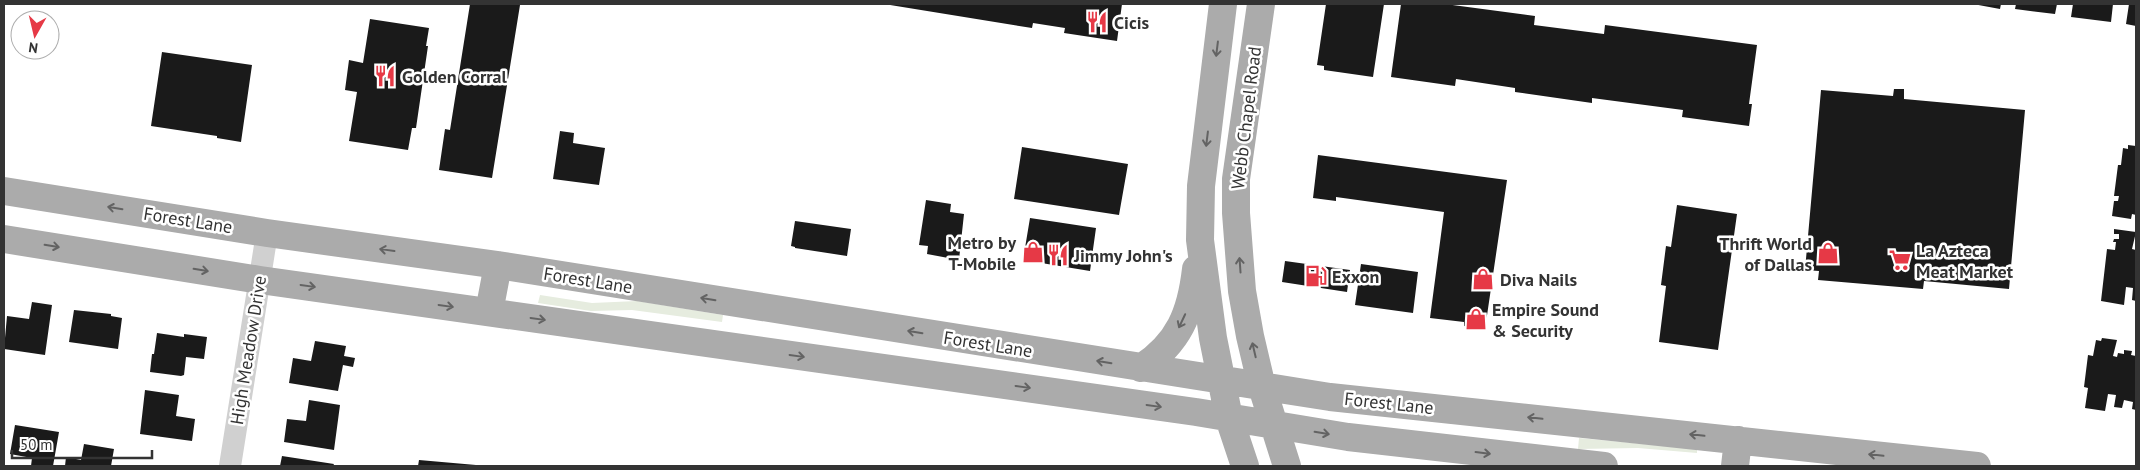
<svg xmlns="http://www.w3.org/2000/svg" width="2140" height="470" viewBox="0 0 2140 470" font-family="'PT Sans',sans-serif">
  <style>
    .green { fill: #e6ecdf }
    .building { fill: #1a1a1a }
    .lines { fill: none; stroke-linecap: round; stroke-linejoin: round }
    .minor { stroke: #d0d0d0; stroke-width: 22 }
    .major { stroke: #ababab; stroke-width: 28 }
    .oneway { stroke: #636363 }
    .labels { text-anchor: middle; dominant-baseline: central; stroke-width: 5; stroke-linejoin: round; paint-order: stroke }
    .poi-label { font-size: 18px; font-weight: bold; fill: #333; stroke: #fff; text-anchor: start }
    .street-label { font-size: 18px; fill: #333; stroke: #fff }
  </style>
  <rect width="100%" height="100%" fill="#fff"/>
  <path class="green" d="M540 295 592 303 637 301 723 315 722 322 632 310 591 311 538 303Z
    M1579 438 1697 449V453L1638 448 1578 449Z"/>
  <path class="building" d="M470 4 520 5 492 178 439 170 445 129 450 130Z
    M884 4H1122L1117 41 1064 33 1065 28 1033 23 1032 28Z
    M1326 4H1384L1373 77 1324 70V66L1317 65Z
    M1401 4H1445L1535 16 1534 25 1604 34 1605 25 1757 45 1749 104H1752L1749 126 1682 117 1683 110 1592 98V103L1515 92V88L1456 79 1455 86 1391 77Z
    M1973 4H2001L2000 9Z
    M2016 4H2057L2055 14 2015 9Z
    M2073 4H2113L2111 22 2071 17Z
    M2129 4H2136V26L2126 24Z
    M370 19 429 28 426 46H428L416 128H412L408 150 349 141 357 92 345 90 349 60 363 63Z
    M162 52 252 65 241 142 217 138V136L151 126Z
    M1894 89H1904V99L2025 110 2009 289 1924 281 1923 289 1818 280 1819 271 1805 270 1821 90 1893 96Z
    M560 131 574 133 573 143 605 148 599 185 553 179Z
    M2128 145 2136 146V215L2132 214 2131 219 2112 216 2114 201H2118L2119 196H2114L2118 165H2121L2123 148 2128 149Z
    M1022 147 1128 164 1119 215 1014 199Z
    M1318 155 1507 180 1485 329 1464 326V322L1430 318 1444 212 1336 197V201L1313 198Z
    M926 200 951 204 950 212 964 214 959 260 927 254 928 246 919 245Z
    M1677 205 1737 214 1718 350 1659 342 1666 286 1661 285 1666 246 1671 247Z
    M1030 218 1096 228 1090 271 1023 260Z
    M795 221 851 229 847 256 795 248V247L791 246Z
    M2114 229 2136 232 2132 249 2136 250V301L2132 300 2133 288 2126 287 2124 305 2101 301 2107 249 2115 250 2116 242H2113L2114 239H2119V234H2114Z
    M1285 261 1350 270 1347 292 1282 282Z
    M1361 264 1418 272 1413 313 1355 305Z
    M32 302 52 305 45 355 4 349 7 316 29 319Z
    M74 310 111 314V316L122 318 118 349 69 342Z
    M157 333 184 337V334L207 337 204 359 186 357 184 375 181 376 150 372 152 354H154Z
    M2102 338 2117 340 2113 356 2117 357 2118 353 2124 354V350L2132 351 2131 355 2136 356V410L2132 409 2133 402 2124 400 2122 408 2114 407 2116 395 2108 394 2105 411 2085 408 2088 388 2084 387 2088 355 2093 356 2096 340 2101 341Z
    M315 341 346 346 344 356 355 358 353 367 343 365 338 391 289 383 293 358 311 361Z
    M145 390 179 395 176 416 195 419 192 441 140 434Z
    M309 400 340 405 334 450 284 442 287 419 306 421Z
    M15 425 59 432 53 466H31L32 458 10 454Z
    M84 444 114 449 111 466H65L66 457 81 460Z
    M282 456 334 464 333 466H280Z
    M419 460 476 465V466H418Z"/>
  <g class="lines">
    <path class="minor" d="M230 466 267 233"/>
    <path class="major" d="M1223 4 1201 186 1200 240 1213 338 1229 418 1245 466
      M1261 4 1236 179V213L1242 291 1250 336 1262 387 1287 466
      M4 191 267 233 498 265 1330 397 1977 466
      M4 239 260 280 1196 412 1348 437 1604 466
      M489 312 498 265
      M1141 368C1179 343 1191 313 1196 269
      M1735 466 1738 440"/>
  </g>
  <defs><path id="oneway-shaft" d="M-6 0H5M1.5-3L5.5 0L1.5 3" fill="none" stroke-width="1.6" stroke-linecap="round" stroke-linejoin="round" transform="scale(1.25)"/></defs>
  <g class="oneway">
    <use href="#oneway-shaft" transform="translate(1217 49) rotate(97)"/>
    <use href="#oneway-shaft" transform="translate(1207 139) rotate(97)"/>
    <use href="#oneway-shaft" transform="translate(115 208) rotate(-171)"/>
    <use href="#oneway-shaft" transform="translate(52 246) rotate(9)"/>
    <use href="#oneway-shaft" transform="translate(387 250) rotate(-172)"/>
    <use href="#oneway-shaft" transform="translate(1240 265) rotate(-94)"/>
    <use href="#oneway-shaft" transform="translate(201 270) rotate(9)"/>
    <use href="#oneway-shaft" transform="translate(308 286) rotate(8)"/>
    <use href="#oneway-shaft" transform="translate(708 299) rotate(-171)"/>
    <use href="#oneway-shaft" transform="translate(446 306) rotate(8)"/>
    <use href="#oneway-shaft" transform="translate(538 319) rotate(8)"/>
    <use href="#oneway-shaft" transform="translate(1182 321) rotate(115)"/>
    <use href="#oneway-shaft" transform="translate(915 332) rotate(-171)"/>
    <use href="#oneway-shaft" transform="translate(1254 350) rotate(-103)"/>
    <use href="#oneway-shaft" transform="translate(797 356) rotate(8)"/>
    <use href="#oneway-shaft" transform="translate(1104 362) rotate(-171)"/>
    <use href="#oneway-shaft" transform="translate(1023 387) rotate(8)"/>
    <use href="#oneway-shaft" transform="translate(1154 406) rotate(8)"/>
    <use href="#oneway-shaft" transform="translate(1535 418) rotate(-174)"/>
    <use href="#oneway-shaft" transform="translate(1322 433) rotate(9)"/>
    <use href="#oneway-shaft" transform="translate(1697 435) rotate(-174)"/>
    <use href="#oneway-shaft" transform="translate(1483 453) rotate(7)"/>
    <use href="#oneway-shaft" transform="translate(1876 455) rotate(-174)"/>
  </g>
  <defs>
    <g id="restaurant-bare" transform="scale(1.725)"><path d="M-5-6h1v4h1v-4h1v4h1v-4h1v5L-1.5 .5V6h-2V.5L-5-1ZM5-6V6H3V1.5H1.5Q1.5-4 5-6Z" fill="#e63946" stroke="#fff" stroke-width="2.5" paint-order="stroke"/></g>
    <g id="shop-bare" transform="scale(1.725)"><path d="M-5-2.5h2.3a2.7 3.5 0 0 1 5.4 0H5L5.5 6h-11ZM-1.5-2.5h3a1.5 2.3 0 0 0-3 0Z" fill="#e63946" stroke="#fff" stroke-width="2.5" paint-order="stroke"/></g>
    <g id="supermarket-bare" transform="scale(1.725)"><path d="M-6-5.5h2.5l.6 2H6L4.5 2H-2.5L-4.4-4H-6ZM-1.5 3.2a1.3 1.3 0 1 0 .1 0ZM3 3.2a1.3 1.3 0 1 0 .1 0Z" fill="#e63946" stroke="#fff" stroke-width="2.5" paint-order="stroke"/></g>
    <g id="fuel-bare" transform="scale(1.725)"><path d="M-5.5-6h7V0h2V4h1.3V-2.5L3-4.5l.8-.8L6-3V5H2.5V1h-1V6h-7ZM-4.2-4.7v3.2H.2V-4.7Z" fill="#e63946" stroke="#fff" stroke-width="2.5" paint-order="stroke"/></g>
  </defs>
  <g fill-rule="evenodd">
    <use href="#restaurant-bare" x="1097" y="22"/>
    <use href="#restaurant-bare" x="385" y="76"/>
    <use href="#shop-bare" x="1033" y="252"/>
    <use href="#shop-bare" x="1828" y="253"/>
    <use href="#restaurant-bare" x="1058" y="255"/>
    <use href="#supermarket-bare" x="1900" y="260"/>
    <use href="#fuel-bare" x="1316" y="276"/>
    <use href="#shop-bare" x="1483" y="279"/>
    <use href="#shop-bare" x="1476" y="319"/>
  </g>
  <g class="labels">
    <g class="poi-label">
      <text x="1114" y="22">Cicis</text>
      <text x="402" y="76">Golden Corral</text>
      <text x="1016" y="242" text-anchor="end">Metro by<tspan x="1016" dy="21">T-Mobile</tspan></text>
      <text x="1812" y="243" text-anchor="end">Thrift World<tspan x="1812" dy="21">of Dallas</tspan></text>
      <text x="1916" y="250">La Azteca<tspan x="1916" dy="21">Meat Market</tspan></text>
      <text x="1074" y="255">Jimmy John's</text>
      <text x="1332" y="276">Exxon</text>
      <text x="1500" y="279">Diva Nails</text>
      <text x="1492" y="309">Empire Sound<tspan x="1492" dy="21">&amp; Security</tspan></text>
    </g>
    <g class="street-label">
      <text transform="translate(1246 118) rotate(-83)">Webb Chapel Road</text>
      <text transform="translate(188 220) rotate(9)">Forest Lane</text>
      <text transform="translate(588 280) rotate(9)">Forest Lane</text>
      <text transform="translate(988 344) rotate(9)">Forest Lane</text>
      <text transform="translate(248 350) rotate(-81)">High Meadow Drive</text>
      <text transform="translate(1389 403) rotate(6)">Forest Lane</text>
    </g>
  </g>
  <rect width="2140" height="470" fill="none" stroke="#333333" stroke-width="10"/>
  <g transform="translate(35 35) rotate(188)"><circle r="24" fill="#ffffff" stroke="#adadad"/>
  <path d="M0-4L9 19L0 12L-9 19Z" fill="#e63946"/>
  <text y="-8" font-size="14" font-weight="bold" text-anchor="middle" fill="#333333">N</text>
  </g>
  <path d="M12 450v8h140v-8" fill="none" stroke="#333333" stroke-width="2.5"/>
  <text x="20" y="450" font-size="15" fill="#333333" stroke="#ffffff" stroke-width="4" paint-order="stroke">50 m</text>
</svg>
